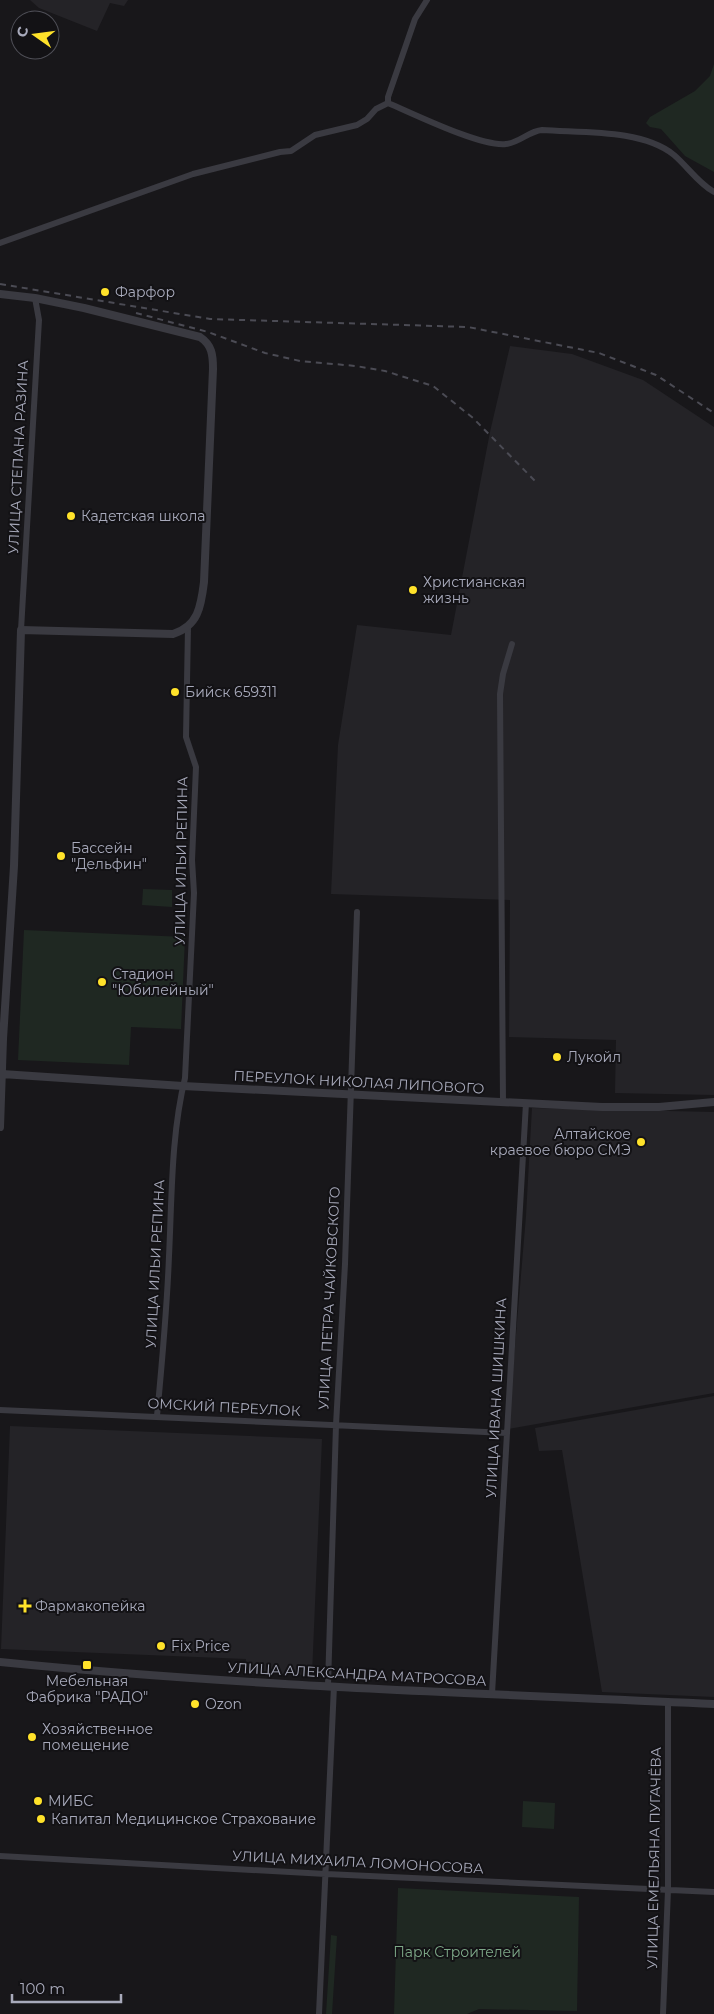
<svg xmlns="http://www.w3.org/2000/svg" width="714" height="2014" viewBox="0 0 714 2014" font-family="Montserrat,sans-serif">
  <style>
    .built { fill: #242327 }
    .green { fill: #1f2822 }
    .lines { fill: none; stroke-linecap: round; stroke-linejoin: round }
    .minor { stroke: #3a3a41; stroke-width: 6 }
    .tertiary { stroke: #3a3a41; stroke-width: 8 }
    .rail { stroke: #4b4b54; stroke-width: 2; stroke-dasharray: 6 5; stroke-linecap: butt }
    .poi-dot { fill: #ffe22a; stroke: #131215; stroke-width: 2 }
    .labels { text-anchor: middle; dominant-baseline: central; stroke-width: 4; stroke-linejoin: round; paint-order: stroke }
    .poi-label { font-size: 14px; fill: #a8aabb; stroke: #131215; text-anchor: start }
    .street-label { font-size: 14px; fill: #a8aabb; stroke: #131215 }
    .park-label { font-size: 14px; fill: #7da888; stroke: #131215 }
  </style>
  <rect width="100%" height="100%" fill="#18171a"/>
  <path class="built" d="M30 0H128L124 6 110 3 97 31 39 8Z
    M510 346 572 354 643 380 714 427V1095L615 1093 616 1040 509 1037 510 900 331 894 338 745 357 625 451 635 490 432Z
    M532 1108 714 1112V1393L508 1429 526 1216Z
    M714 1396V1697L602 1692 562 1450 539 1451 535 1428Z
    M10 1426 322 1439 312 1675 246 1673V1659L1 1649Z"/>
  <path class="green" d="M714 64V172L685 156 661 129 650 127 646 123 650 117 695 91 710 76Z
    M143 889 172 890V907L142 905Z
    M24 930 185 937 181 1029 131 1027 129 1065 18 1060Z
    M523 1801 555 1803 554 1829 522 1827Z
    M398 1888 579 1897 577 2011 479 2009 467 2014H394Z
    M331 1935 337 1936 332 2014H326Z"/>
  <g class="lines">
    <path class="minor" d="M388 103V97L415 19 427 0
      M0 243 193 174 280 152 291 151 315 135 357 125 367 119 376 109 388 103C414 114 481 147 506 144 519 143 529 131 542 130 582 133 642 129 674 155 688 167 698 183 714 192
      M21 630 39 320 35 298
      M503 1102 500 694 503 674 512 644
      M0 1410 507 1433
      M157 1416C162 1363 167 1310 169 1256 172 1196 171 1136 185 1078L194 893 192 860 196 767 186 737 188 627
      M328 1685 336 1425 345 1264 357 912
      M492 1694 526 1103
      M0 1856 326 1874 714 1892
      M319 2014 334 1686
      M663 2014 668 1890V1702"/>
    <path class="tertiary" d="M0 294 35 298 84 308 200 337C212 345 213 355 213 369L204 582C201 607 198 626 173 634L21 630 14 866 3 1039 0 1127
      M2 1074 183 1086 602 1107H659L714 1102
      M0 1662C237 1686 476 1693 714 1704"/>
    <path class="rail" d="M0 284 210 319 468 327 599 353 656 375 714 413
      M136 313 208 332 265 353 300 361 356 366 385 371 433 386 473 418 538 484"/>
  </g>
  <g class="poi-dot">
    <circle cx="105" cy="292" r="5"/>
    <circle cx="71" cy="516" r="5"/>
    <circle cx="413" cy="590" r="5"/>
    <circle cx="175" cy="692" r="5"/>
    <circle cx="61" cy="856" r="5"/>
    <circle cx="102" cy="982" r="5"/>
    <circle cx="557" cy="1057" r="5"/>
    <circle cx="641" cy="1142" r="5"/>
    <path d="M22.5 1598.5h5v5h5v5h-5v5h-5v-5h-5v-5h5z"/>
    <circle cx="161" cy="1646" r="5"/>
    <rect x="82" y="1660" width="10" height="10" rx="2.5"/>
    <circle cx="195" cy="1704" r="5"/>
    <circle cx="32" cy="1737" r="5"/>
    <circle cx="38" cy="1801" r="5"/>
    <circle cx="41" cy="1819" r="5"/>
  </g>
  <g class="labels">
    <g class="poi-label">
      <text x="115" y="292">Фарфор</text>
      <text x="81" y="516">Кадетская школа</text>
      <text x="423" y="582">Христианская<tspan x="423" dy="16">жизнь</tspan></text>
      <text x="185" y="692">Бийск 659311</text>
      <text x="71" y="848">Бассейн<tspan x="71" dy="16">"Дельфин"</tspan></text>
      <text x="112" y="974">Стадион<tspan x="112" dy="16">"Юбилейный"</tspan></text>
      <text x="567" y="1057">Лукойл</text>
      <text x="631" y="1134" text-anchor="end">Алтайское<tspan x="631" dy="16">краевое бюро СМЭ</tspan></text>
      <text x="35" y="1606">Фармакопейка</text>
      <text x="171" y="1646">Fix Price</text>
      <text x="87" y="1681" text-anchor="middle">Мебельная<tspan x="87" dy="16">Фабрика "РАДО"</tspan></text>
      <text x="205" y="1704">Ozon</text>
      <text x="42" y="1729">Хозяйственное<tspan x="42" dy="16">помещение</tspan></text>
      <text x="48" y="1801">МИБС</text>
      <text x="51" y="1819">Капитал Медицинское Страхование</text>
    </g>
    <g class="street-label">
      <text transform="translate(18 457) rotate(-87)">УЛИЦА СТЕПАНА РАЗИНА</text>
      <text transform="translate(181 861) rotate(-89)">УЛИЦА ИЛЬИ РЕПИНА</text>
      <text transform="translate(359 1082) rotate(3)">ПЕРЕУЛОК НИКОЛАЯ ЛИПОВОГО</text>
      <text transform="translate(155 1264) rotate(-87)">УЛИЦА ИЛЬИ РЕПИНА</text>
      <text transform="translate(329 1298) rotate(-87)">УЛИЦА ПЕТРА ЧАЙКОВСКОГО</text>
      <text transform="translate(496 1398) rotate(-87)">УЛИЦА ИВАНА ШИШКИНА</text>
      <text transform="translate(224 1407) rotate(3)">ОМСКИЙ ПЕРЕУЛОК</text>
      <text transform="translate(357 1674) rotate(3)">УЛИЦА АЛЕКСАНДРА МАТРОСОВА</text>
      <text transform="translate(654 1858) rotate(-89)">УЛИЦА ЕМЕЛЬЯНА ПУГАЧЁВА</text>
      <text transform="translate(358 1862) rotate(3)">УЛИЦА МИХАИЛА ЛОМОНОСОВА</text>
    </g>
    <g class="park-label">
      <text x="457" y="1952">Парк Строителей</text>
    </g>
  </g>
  <g transform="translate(35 35) rotate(284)"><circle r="24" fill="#131215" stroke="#4f4f57"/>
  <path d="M0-4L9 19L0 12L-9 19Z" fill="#ffe22a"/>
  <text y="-8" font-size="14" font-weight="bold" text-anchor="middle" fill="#a8aabb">С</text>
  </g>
  <path d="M12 1994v8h109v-8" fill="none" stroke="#a8aabb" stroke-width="2.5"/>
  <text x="20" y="1994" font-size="15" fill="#a8aabb" stroke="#131215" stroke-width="4" paint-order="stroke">100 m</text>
</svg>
